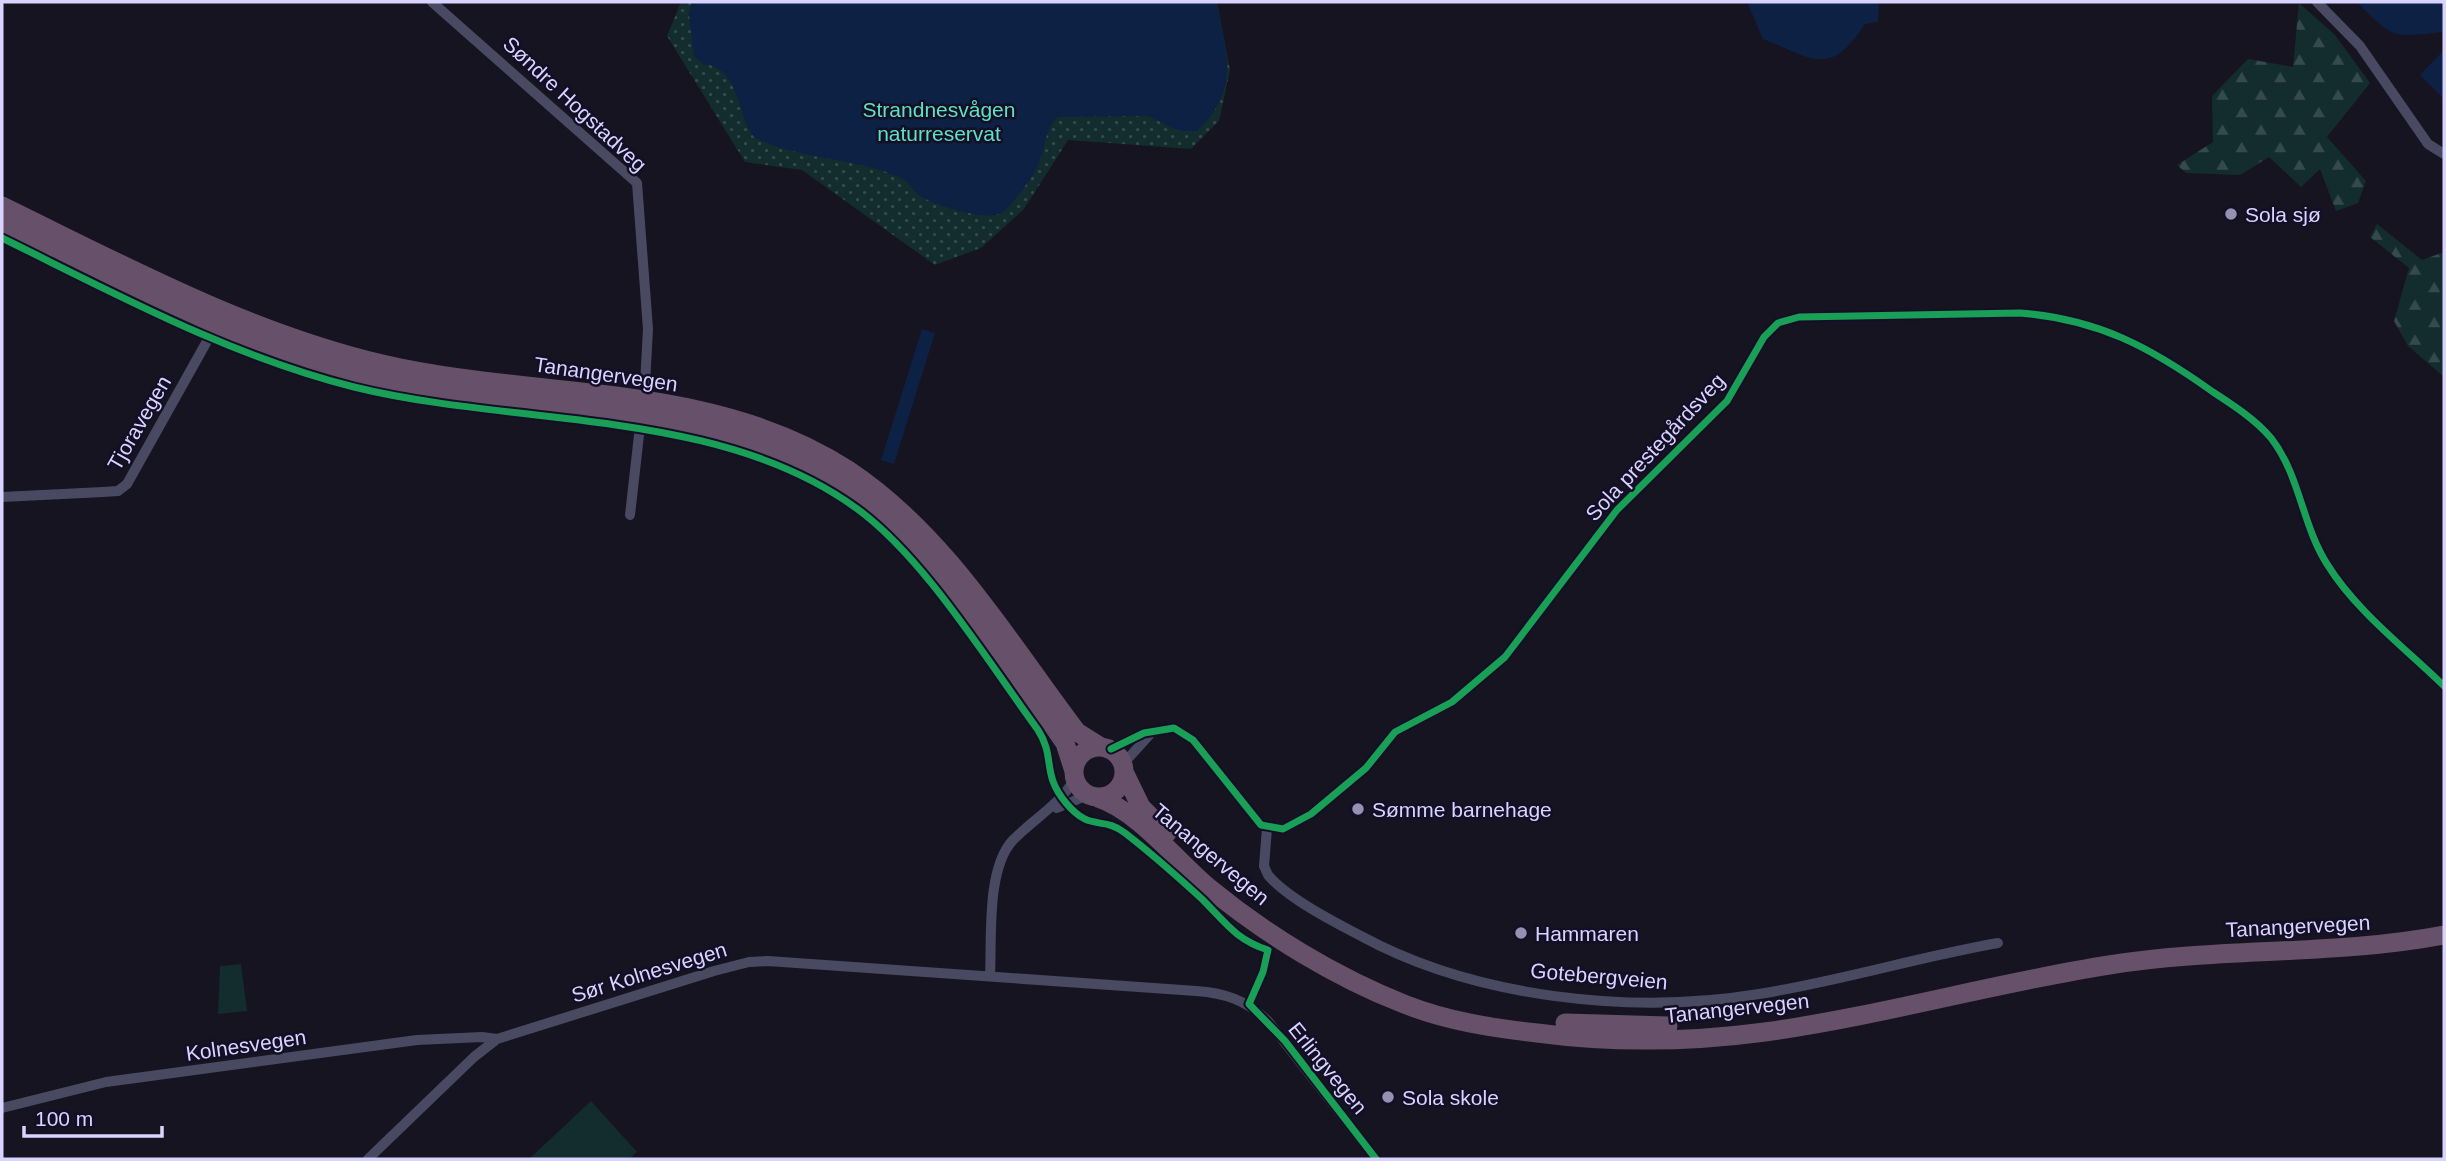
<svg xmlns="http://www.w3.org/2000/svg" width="2446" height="1161" viewBox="0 0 2446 1161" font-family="Helvetica,sans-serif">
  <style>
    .grass { fill: url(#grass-dots) }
    .forest { fill: url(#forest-firs) }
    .garden { fill: #132c2d }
    .water { fill: #0d2144 }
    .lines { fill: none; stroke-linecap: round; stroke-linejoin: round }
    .street { stroke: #4a4962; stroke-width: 10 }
    .highway { stroke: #67516a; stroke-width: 19 }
    .cycleway-casing { stroke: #130f26; stroke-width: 11 }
    .cycleway { stroke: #1a9f57; stroke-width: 7 }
    .poi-dot { fill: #9591b1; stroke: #130f26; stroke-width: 2.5 }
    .labels { text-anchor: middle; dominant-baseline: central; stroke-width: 5; stroke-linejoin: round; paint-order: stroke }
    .street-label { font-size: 21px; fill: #d9d4ff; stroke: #130f26 }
    .park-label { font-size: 21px; fill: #5fe0c0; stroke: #130f26 }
    .poi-label { font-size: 21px; fill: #d9d4ff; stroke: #130f26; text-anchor: start }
  </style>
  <defs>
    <pattern id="grass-dots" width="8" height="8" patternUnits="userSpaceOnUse" patternTransform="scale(1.75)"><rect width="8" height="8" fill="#132c2d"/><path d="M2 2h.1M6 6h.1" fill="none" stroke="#354a4c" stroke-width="1.8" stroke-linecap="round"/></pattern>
    <pattern id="forest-firs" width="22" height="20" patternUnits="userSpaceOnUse" patternTransform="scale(1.75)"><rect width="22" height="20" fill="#132c2d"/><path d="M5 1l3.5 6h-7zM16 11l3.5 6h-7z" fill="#354a4c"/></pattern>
  </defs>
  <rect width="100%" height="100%" fill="#161421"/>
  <path class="grass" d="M681 2H1217L1230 70 1219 121 1191 149 1068 140 1024 209 981 248 935 265 802 170 745 162 667 36Z"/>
  <path class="forest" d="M2299 3 2335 35 2370 83 2327 137 2366 181 2358 203 2336 211 2320 169 2301 187 2269 157 2240 175 2186 173 2177 165 2213 142 2212 96 2248 59 2293 67Z
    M2377 224 2422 260 2444 252V377L2408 346 2394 321 2409 268 2370 237Z"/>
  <path class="garden" d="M241 964 247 1011 218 1014 220 966Z
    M591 1101 637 1152 629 1159H529Z"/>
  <path class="water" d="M692 2H1216C1228 52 1240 91 1197 131H1180L1148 116 1058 117C1044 128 1046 149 1038 165 1031 180 1015 201 1003 212 991 223 930 205 918 194 912 190 910 182 903 179 856 156 803 162 754 137 737 115 741 72 707 64V67L694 56 689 14Z
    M1747 2H1879L1878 22 1865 24C1830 78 1814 59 1763 39Z
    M2357 2H2444V32C2393 37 2395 41 2357 2Z
    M2444 50V99L2420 75Z
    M922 329 935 333 894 464 881 460Z"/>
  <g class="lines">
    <path class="street" d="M432 2 637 183 648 329 645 384
      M2317 2 2360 46 2428 144 2444 154
      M2 497 103 492 118 491 127 484 206 343
      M630 515 639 435
      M1111 749 1144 733 1174 728 1193 740 1261 825 1283 829 1311 814 1366 768 1395 732 1452 702 1505 657 1617 510 1727 401 1764 337 1778 323 1799 317 2020 313C2098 319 2150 347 2213 392 2233 405 2256 420 2271 438 2300 475 2302 525 2327 564 2356 611 2405 648 2444 686
      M1123 764 1152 732
      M1057 808 1088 795
      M1267 828 1264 866 1268 875C1287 898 1334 922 1361 936 1475 998 1632 1015 1759 994 1840 981 1918 957 1998 943
      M990 976C992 938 986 869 1013 840 1036 817 1054 809 1075 780
      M2 1108 106 1082 417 1040 482 1037 497 1039
      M368 1159 474 1057 497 1039 714 971 749 962 768 961 1196 991C1225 993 1246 1000 1268 1021L1376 1159"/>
    <path class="highway" d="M2 206C125 266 247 332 382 364 536 400 710 380 848 470 945 534 1008 641 1077 732L1101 747
      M2 222C118 279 235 344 361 374 538 417 743 391 888 520 953 578 1006 659 1056 730L1065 743 1074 771
      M1074 772a25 25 0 1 1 50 0a25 25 0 1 1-50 0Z
      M1125 774 1141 807 1167 833
      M1098 798C1138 811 1175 859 1208 887 1265 934 1335 977 1404 1004 1447 1021 1492 1028 1537 1033 1612 1043 1690 1042 1765 1032 1881 1016 1994 983 2109 965 2220 947 2334 956 2444 935
      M1565 1023 1668 1026"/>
    <g class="cycleway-casing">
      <path id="cycleway" d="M2 238C116 294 230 356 354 387 516 427 717 407 856 508 924 557 988 662 1038 730 1056 758 1041 773 1066 803 1091 833 1102 815 1125 833 1151 853 1178 877 1202 899 1225 922 1236 940 1268 950L1263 972 1249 1004 1285 1041 1376 1159
        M1111 749 1144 733 1174 728 1193 740 1261 825 1283 829 1311 814 1366 768 1395 732 1452 702 1505 657 1617 510 1727 401 1764 337 1778 323 1799 317 2020 313C2098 319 2150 347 2213 392 2233 405 2256 420 2271 438 2300 475 2302 525 2327 564 2356 611 2405 648 2444 686"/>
    </g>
    <use href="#cycleway" class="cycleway"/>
  </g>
  <g class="poi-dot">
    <circle cx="2231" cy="214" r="7"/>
    <circle cx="1358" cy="809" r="7"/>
    <circle cx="1521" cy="933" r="7"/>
    <circle cx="1388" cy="1097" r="7"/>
  </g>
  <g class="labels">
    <g class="street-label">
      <text transform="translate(575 104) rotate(43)">Søndre Hogstadveg</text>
      <text transform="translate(606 374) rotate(8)">Tanangervegen</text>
      <text transform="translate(139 423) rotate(-60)">Tjoravegen</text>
      <text transform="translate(1655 447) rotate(-47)">Sola prestegårdsveg</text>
      <text transform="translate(1211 854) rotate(40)">Tanangervegen</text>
      <text transform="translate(2298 926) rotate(-3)">Tanangervegen</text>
      <text transform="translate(649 972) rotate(-17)">Sør Kolnesvegen</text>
      <text transform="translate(1599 976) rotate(5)">Gotebergveien</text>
      <text transform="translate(1737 1008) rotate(-6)">Tanangervegen</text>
      <text transform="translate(246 1045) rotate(-8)">Kolnesvegen</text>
      <text transform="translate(1328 1068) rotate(51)">Erlingvegen</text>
    </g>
    <g class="park-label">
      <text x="939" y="109">Strandnesvågen<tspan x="939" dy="24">naturreservat</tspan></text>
    </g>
    <g class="poi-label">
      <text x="2245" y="214">Sola sjø</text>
      <text x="1372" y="809">Sømme barnehage</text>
      <text x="1535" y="933">Hammaren</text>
      <text x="1402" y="1097">Sola skole</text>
    </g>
  </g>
  <rect width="2446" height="1161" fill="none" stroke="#d9d4ff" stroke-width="7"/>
  <path d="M24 1126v10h138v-10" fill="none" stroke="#d9d4ff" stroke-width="3.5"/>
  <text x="35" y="1126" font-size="21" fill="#d9d4ff" stroke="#130f26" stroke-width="5" paint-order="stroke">100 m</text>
</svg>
